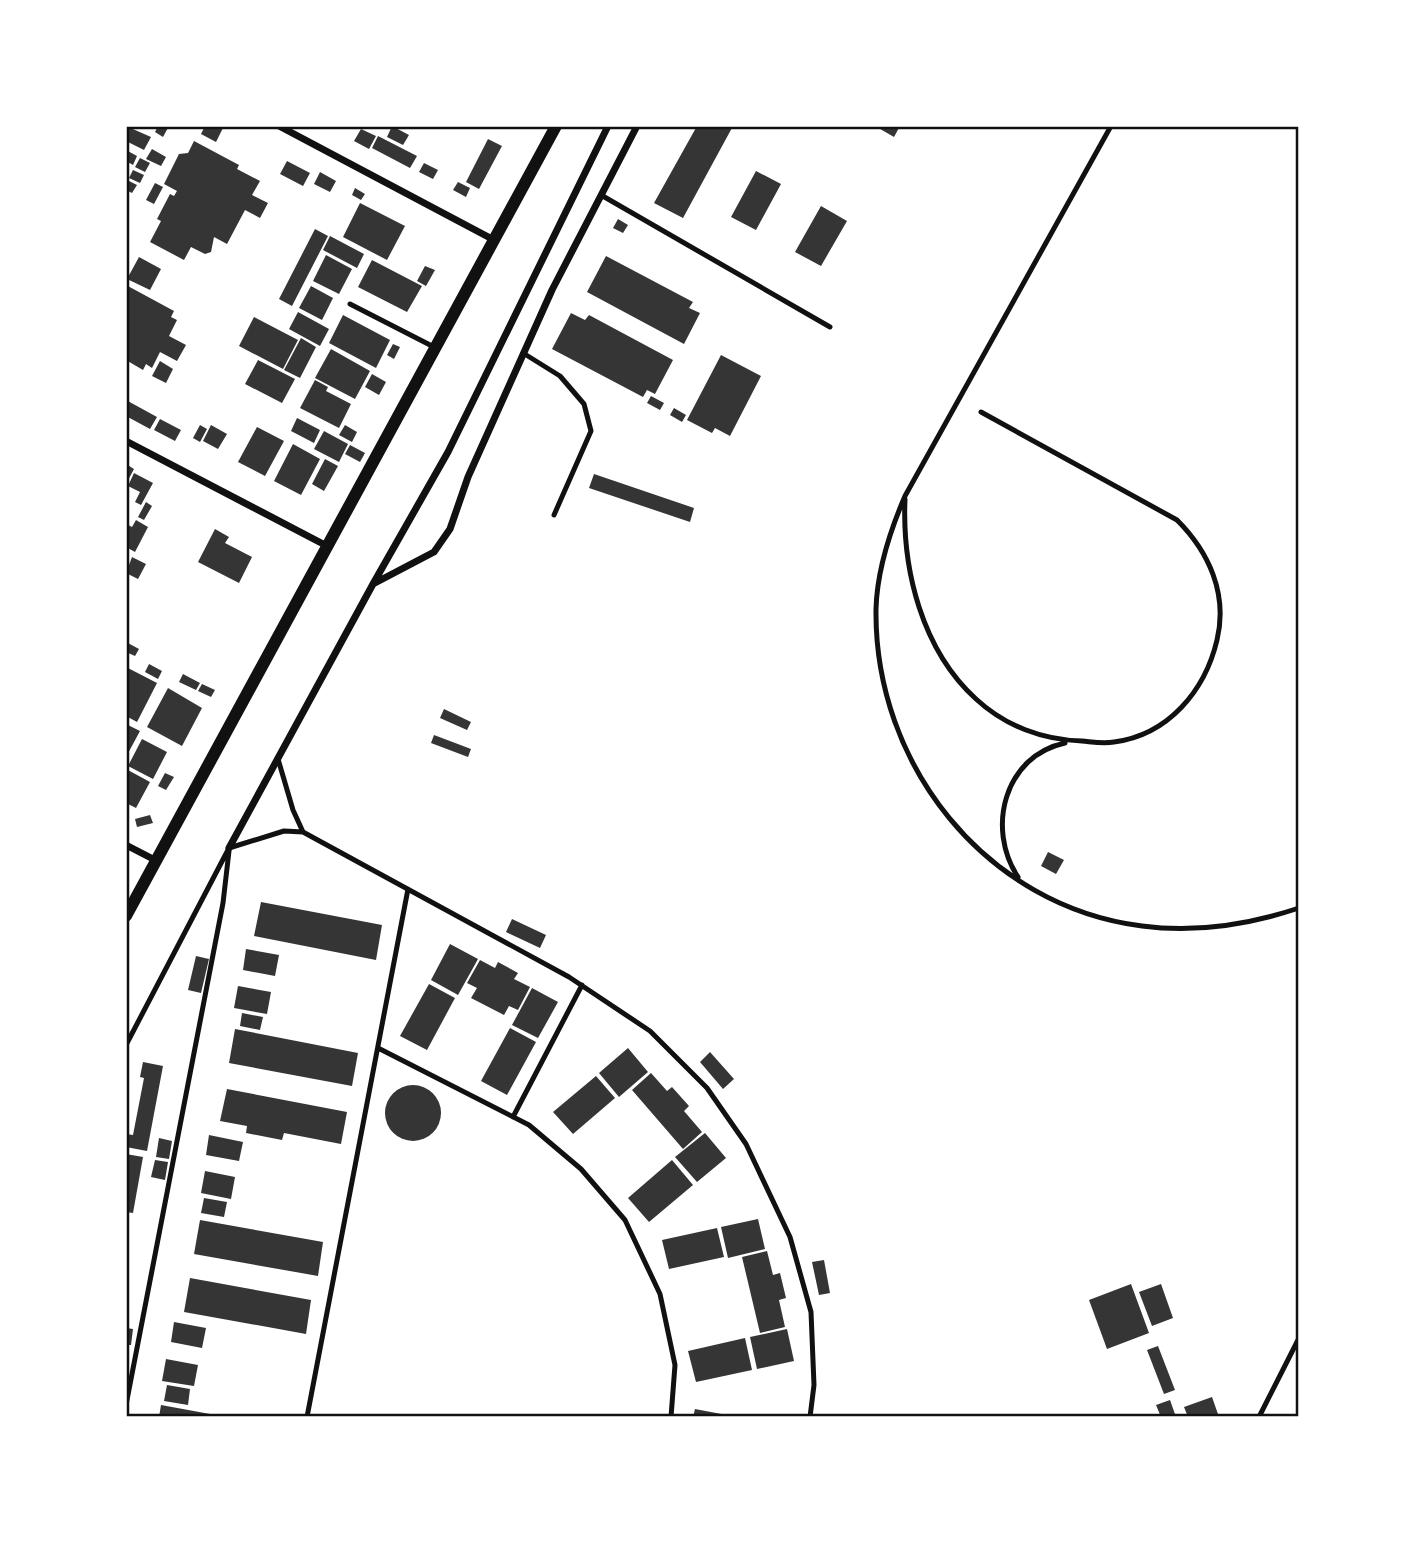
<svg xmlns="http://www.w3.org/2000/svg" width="1425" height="1543" viewBox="0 0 1425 1543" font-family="Inter,sans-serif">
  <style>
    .building { fill: #353535 }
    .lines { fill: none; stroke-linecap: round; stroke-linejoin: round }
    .service { stroke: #111; stroke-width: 5 }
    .minor { stroke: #111; stroke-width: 7 }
    .tertiary { stroke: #111; stroke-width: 12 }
    .neatline { fill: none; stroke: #111; stroke-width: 2.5 }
  </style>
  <rect width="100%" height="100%" fill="#fff"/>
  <path class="building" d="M126 126 151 137 144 150 126 141Z
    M158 126H169L163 137 155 132Z
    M205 126H224L216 142 201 134Z
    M392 126 409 135 403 145 387 137Z
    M697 126H733L683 218 654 203Z
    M875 126H900L894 137Z
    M361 129 376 136 369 149 354 141Z
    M378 136 417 156 410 168 372 148Z
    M488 139 502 146 479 189 466 182Z
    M194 141 239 165 237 169 260 181 252 195 268 203 260 218 245 210 227 244 214 237 211 252 205 254 191 247 184 260 150 242 161 221 157 219 170 194 174 196 177 191 164 184 179 154 188 153Z
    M152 149 166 157 161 166 146 159Z
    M126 150 137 156 133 165 126 161Z
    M140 158 150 163 145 172 135 167Z
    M287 161 310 173 303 186 280 174Z
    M424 163 438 170 433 179 419 172Z
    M133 170 144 175 140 183 129 178Z
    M756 171 781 184 756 230 731 217Z
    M320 172 336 181 330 192 314 184Z
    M127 180 137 185 132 193 126 190Z
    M458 182 470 188 466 197 453 190Z
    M155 183 163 187 154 204 146 200Z
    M355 188 365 194 361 200 352 195Z
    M360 203 405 226 387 260 343 237Z
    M821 206 847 221 821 266 795 252Z
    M618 219 628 225 623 233 613 228Z
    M315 229 328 236 292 306 279 299Z
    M330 236 364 254 357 268 323 250Z
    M326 255 352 269 339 294 313 281Z
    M606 256 693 302 689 308 700 313 684 344 587 292Z
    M139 257 161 269 150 290 127 279Z
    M372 260 422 286 407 312 358 287Z
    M425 266 435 270 426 286 417 281Z
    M126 285 174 311 171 317 177 320 169 336 186 345 177 361 160 352 152 368 146 364 143 370 126 360Z
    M311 286 333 298 322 320 299 308Z
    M298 312 329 329 320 346 289 329Z
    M571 313 585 320 589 315 673 360 655 394 647 390 643 397 552 349Z
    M343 315 390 340 376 368 329 343Z
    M254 317 298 340 283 369 239 346Z
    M301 338 316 347 300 378 284 370Z
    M393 344 400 347 394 359 387 355Z
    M331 349 370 371 355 399 315 378Z
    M721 355 761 376 730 436 715 428 712 433 687 420Z
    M258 360 295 379 282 403 245 384Z
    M160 361 173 369 166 383 152 376Z
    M372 374 386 382 379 395 365 387Z
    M315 380 328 387 326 391 351 404 339 428 300 408Z
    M651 396 664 403 660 410 647 403Z
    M126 400 157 417 150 429 126 416Z
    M674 408 686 415 682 422 670 415Z
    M297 418 320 430 314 443 291 431Z
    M160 419 181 430 175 441 154 430Z
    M200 425 207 429 200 442 193 438Z
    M211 425 227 434 218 449 203 441Z
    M345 425 357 432 352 442 339 435Z
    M257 427 284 441 265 476 238 462Z
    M324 431 348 444 339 462 314 449Z
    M293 444 320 459 301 495 274 481Z
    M350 445 365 453 360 462 345 454Z
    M325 459 338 466 324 491 312 484Z
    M126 464 134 469 126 484Z
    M134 473 153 483 141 505 135 502 140 492 128 486Z
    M594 474 694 508 690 522 589 488Z
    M146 502 152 506 144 520 138 517Z
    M136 520 148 527 135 552 126 547V528L128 525 132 527Z
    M215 529 229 537 225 543 252 557 239 583 198 562Z
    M132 557 146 564 138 579 126 573Z
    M126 642 139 649 135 656 126 652Z
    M149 664 162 671 158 679 145 672Z
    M126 667 157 683 137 722 126 716Z
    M183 674 200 683 196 690 179 682Z
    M202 684 215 690 211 697 198 691Z
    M168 688 202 708 182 746 147 727Z
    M444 709 471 722 467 730 440 718Z
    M126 724 140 731 126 757Z
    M434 735 471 749 468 757 431 743Z
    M142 739 167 752 153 779 128 766Z
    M126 769 150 782 136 808 126 803Z
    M165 773 174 777 166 790 158 786Z
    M150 815 153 823 137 827 135 819Z
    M1048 852 1064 860 1056 874 1041 866Z
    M261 902 382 925 376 960 254 936Z
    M512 919 546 935 540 948 506 932Z
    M450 944 478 959 458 995 431 980Z
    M246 949 279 955 275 976 243 970Z
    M196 956 209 959 201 993 188 990Z
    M480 960 495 968 498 962 518 973 514 979 530 987 518 1010 509 1006 504 1015 471 998 477 988 467 983Z
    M429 984 455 998 427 1050 400 1036Z
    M238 986 271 992 267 1014 234 1008Z
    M532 988 558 1002 538 1038 512 1025Z
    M242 1013 263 1017 260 1030 240 1026Z
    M510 1028 536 1042 507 1095 481 1081Z
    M235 1029 358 1053 352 1086 229 1063Z
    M628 1048 648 1072 619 1097 599 1073Z
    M710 1052 734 1079 723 1089 700 1062Z
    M143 1062 163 1066 147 1151 126 1147V1134L133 1135 144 1078 140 1077Z
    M651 1073 667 1091 672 1087 689 1106 684 1111 702 1132 683 1149 632 1090Z
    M596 1076 615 1098 573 1134 553 1112Z
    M385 1113a28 28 0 1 1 56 0a28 28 0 1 1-56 0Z
    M227 1089 347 1112 341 1144 284 1133 282 1140 246 1133 247 1126 220 1121Z
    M705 1133 726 1158 697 1182 675 1157Z
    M209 1135 243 1142 239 1161 206 1155Z
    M159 1138 172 1141 169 1159 156 1157Z
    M126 1154 143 1157 133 1213 126 1212Z
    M155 1160 168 1162 165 1180 151 1177Z
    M672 1160 693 1185 649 1222 628 1198Z
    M205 1171 235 1177 231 1199 201 1193Z
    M204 1198 227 1202 224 1217 201 1213Z
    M758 1219 765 1249 728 1258 721 1227Z
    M200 1220 323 1242 318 1276 194 1254Z
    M717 1228 724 1257 669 1269 662 1240Z
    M767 1251 773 1275 780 1273 786 1298 779 1300 785 1327 760 1333 742 1257Z
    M824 1260 830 1293 819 1295 812 1262Z
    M190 1278 311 1300 306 1334 184 1312Z
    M1131 1284 1149 1333 1107 1349 1089 1300Z
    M1161 1284 1173 1318 1152 1326 1139 1292Z
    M174 1322 206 1328 202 1348 171 1342Z
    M126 1328 133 1329 131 1345H126Z
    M787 1329 794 1361 757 1369 750 1337Z
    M745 1338 752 1370 696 1382 688 1351Z
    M1158 1346 1175 1390 1164 1394 1147 1350Z
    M166 1359 198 1365 194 1386 162 1381Z
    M167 1385 190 1389 188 1405 164 1401Z
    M1212 1397 1219 1417H1188L1184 1407Z
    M1170 1400 1176 1417H1161L1156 1405Z
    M161 1405 221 1416V1417H159Z
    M695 1409 732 1416 731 1417H693Z"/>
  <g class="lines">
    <path class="service" d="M1111 126 905 496C890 531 877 570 876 609 874 764 985 906 1142 926 1195 933 1248 925 1299 908
      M601 195 830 327
      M350 304 434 347
      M523 353 560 376 584 404 591 431 554 515
      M905 499C902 570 922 650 976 699 1005 726 1043 740 1082 741 1093 742 1103 744 1114 742 1168 735 1205 691 1217 640 1228 594 1209 552 1177 520L981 412
      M278 759 293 810 303 832
      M1018 877C986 829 1004 756 1065 743
      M126 1045 229 848 284 831 303 832 569 977 650 1031 707 1088 746 1144 790 1237 811 1312 814 1385 810 1417
      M378 1048 529 1125 581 1169 625 1220 660 1294 675 1365 671 1417
      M513 1117 582 985
      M126 1405 223 903 229 851
      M307 1417 408 889
      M1259 1417 1299 1338"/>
    <path class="minor" d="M279 126 494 240
      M126 441 327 546
      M373 584 434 552 450 529 468 477 552 290 637 126
      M126 845 155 860
      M229 848 373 584 448 452 608 126"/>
    <path class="tertiary" d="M126 916 556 126"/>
  </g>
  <rect width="1425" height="1543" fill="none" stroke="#ffffff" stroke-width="256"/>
  <rect x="128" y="128" width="1169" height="1287" class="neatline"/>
</svg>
